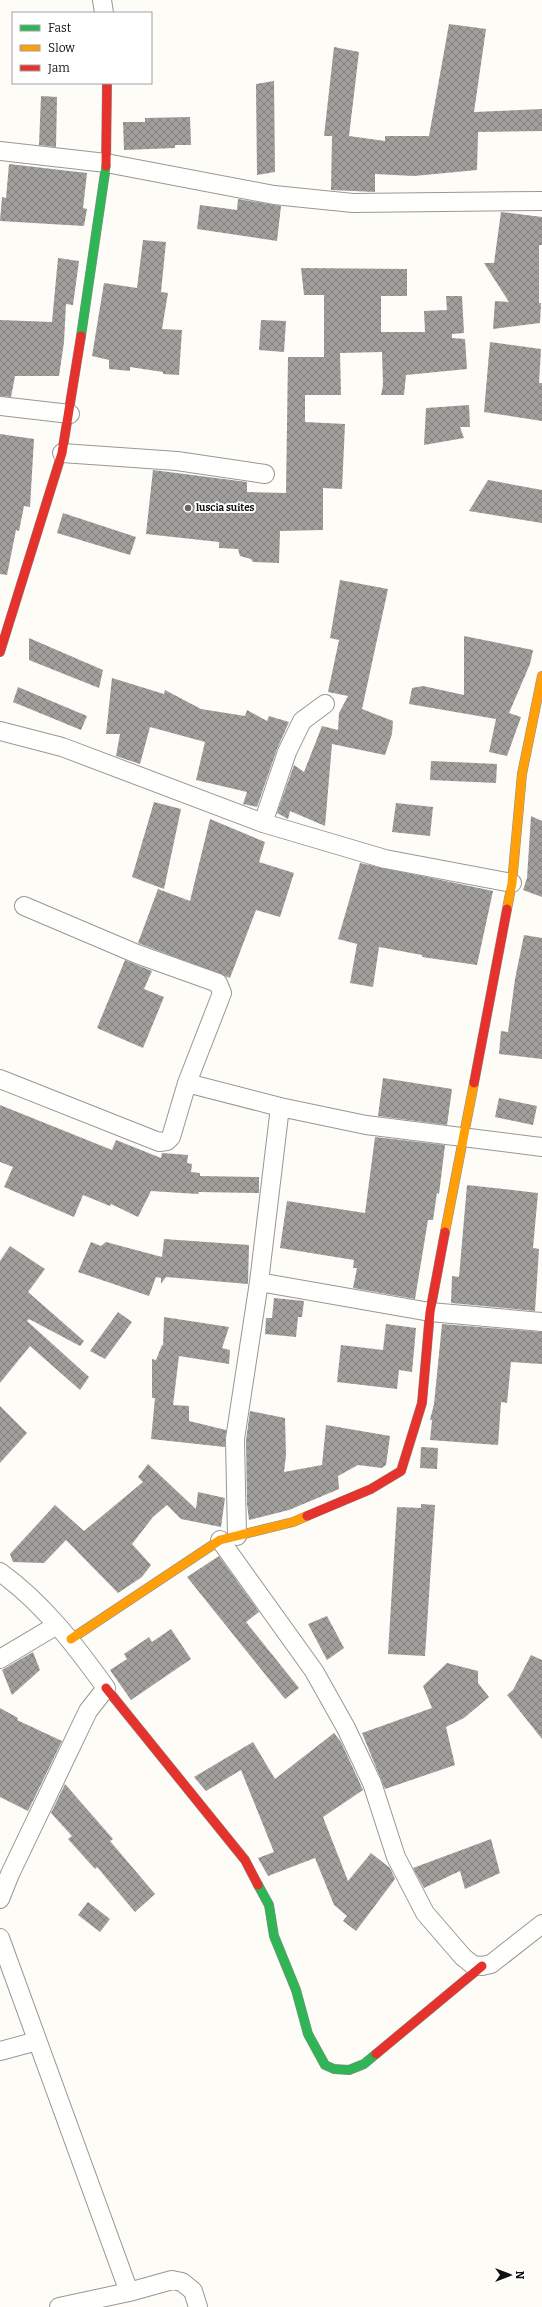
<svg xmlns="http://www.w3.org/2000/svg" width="542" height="2307" viewBox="0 0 542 2307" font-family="Bitter,serif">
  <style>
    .building { fill: url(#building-cross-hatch) }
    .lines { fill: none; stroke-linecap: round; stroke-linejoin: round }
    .street-casing { stroke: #979795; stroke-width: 20 }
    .fast-casing { stroke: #8e8d8b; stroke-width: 10 }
    .slow-casing { stroke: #8e8d8b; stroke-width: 10 }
    .jam-casing { stroke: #8e8d8b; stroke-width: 10 }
    .street { stroke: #fffffe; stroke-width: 18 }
    .fast { stroke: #30b455; stroke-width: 9 }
    .slow { stroke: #ff9f0a; stroke-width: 9 }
    .jam { stroke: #e5322d; stroke-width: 9 }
    .poi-dot { fill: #646362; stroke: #fff; stroke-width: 1.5 }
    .labels { text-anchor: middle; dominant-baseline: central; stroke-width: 4; stroke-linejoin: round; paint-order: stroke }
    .poi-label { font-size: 10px; font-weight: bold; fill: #111; stroke: #fff; text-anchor: start }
  </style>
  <defs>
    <pattern id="building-cross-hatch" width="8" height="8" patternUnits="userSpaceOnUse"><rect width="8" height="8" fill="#a19f9c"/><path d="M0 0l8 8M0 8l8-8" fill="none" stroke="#82807e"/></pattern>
  </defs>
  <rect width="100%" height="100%" fill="#fdfcf7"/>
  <path class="building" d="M449 24 486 29 474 112 542 109V131L478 132 477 170 414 176 375 174V192L331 190 332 136H324L334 47 359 52 349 136 385 141V136H429Z
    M274 81 275 172 257 175 256 84Z
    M41 96 57 97 56 147 39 145Z
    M190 117 191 145H175V148L124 150 123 122H145V118Z
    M9 164 87 173 83 208 87 209 84 226 0 221 2 197 6 198Z
    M238 199 281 206 277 241 197 229 200 205 237 210Z
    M501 212 542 217V245H539V303H541L540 323 493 329 495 301 509 302 484 263H494Z
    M143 240 166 242 161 292 168 293 162 329 182 330 179 375 163 374V372L130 367V371L109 369V360L92 356 104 283 137 288Z
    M58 258 79 261 73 305 66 304 64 342 59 376H15L11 397 0 396V320L52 322Z
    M301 268 407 269V296H381V332H425L424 311 447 310 446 296H462L464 333 452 334V338L465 339 467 369 406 375 404 395H381L383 385 382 352 340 353 341 395H305V422L345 424 342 489 323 488V530L280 531 279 563 253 562 251 559 240 556 238 549 219 548V542L146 534 153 470 247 482V492L286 493 288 357H324V295H304Z
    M261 320 286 321 284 352 259 350Z
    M490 342 541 349 539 383H542V421L484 412Z
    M469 405 470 427H460L464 438 424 445 426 408Z
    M0 434 34 439 30 507 24 506 19 531 16 530 7 575 0 574Z
    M488 480 542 490V523L469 511Z
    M63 513 136 537 130 555 57 533Z
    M340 580 388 589 362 709 393 721 392 734 385 755 332 744 325 826 290 811 288 819 277 813 294 765 304 772 322 726 338 730 339 713 348 696 328 692 339 640 330 638Z
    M464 636 533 650 530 664 509 713 521 717 507 756 489 752 496 719 409 704 412 688 423 686 464 695Z
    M29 638 103 670 99 688 29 660Z
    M112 678 164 694 165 690 201 709 245 716 247 710 267 721 269 716 289 722 277 749 257 807 243 804 247 792 196 780 205 742 150 727 140 764 116 756 120 734H106Z
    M18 687 87 716 81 730 13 702Z
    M431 761 497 764 496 783 430 780Z
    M154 802 181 809 164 889 132 877Z
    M396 803 433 807 430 836 392 832Z
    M531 816 542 821V897L523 890 527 878Z
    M210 819 265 842 259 862 294 873 280 917 256 910 230 978 138 943 158 889 190 901Z
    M360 863 493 891 477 965 422 957V955L379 947 373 987 350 983 357 944 338 939Z
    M524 935 542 938V1059L499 1054 501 1031 508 1032 515 979Z
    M125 960 152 971 144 989 164 997 143 1048 97 1028Z
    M383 1078 452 1089 447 1125 378 1116Z
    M499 1098 537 1106 533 1125 495 1117Z
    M0 1105 112 1150 116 1140 161 1158 162 1153 188 1155 187 1163 192 1164 191 1172 200 1173V1176L259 1177V1193L199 1192 198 1194 151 1191 138 1217 111 1204 110 1206 83 1195 74 1217 4 1187 13 1167 0 1162Z
    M375 1137 445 1145 439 1194 437 1193 433 1220H428L415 1299 353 1288 357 1268H353L354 1260 280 1248 287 1201 365 1213Z
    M467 1185 538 1193 533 1248 539 1249 535 1311 451 1303 452 1276 459 1277Z
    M164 1239 249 1245 248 1284 166 1277 161 1284V1278L156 1277 149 1296 78 1272 91 1242 101 1246 106 1242 162 1257Z
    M10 1246 45 1269 28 1292 84 1341 80 1346 29 1319 27 1321 89 1377 80 1390 30 1346 0 1383V1261Z
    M274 1298 304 1301 302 1317H298L296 1337 265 1334 266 1318H272Z
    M118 1312 132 1322 105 1359 90 1351Z
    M164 1317 229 1327 222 1348 230 1350 229 1364 179 1356 173 1405 189 1406V1421L226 1430 225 1447 151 1439 155 1398H152V1359L156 1360 162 1345 163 1346Z
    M386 1324 416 1328 412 1372 399 1370 397 1389 337 1382 341 1345 383 1350Z
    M442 1324 542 1332V1364L511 1362 507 1403 501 1402 498 1445 430 1440 432 1420H430L434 1404Z
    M0 1406 27 1433 0 1463Z
    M250 1411 285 1418 286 1455 284 1472 322 1465 326 1425 390 1436 386 1465 382 1468 358 1465 338 1476 339 1489 289 1510 249 1520 247 1504 246 1440Z
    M421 1447 438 1448 437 1469 420 1468Z
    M148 1464 196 1509 198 1492 225 1498 221 1527 181 1519 167 1505 153 1517 132 1544 151 1565 142 1577 118 1593 66 1540 44 1563 13 1562 10 1554 55 1505 84 1531 143 1482 138 1477Z
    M421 1504 435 1505 425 1656 388 1654 397 1507 421 1508Z
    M219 1556 259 1612 246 1622 299 1688 285 1699 187 1577Z
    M327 1616 344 1648 327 1660 308 1624Z
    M171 1629 191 1659 131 1700 110 1670 127 1659 124 1654 149 1637 152 1642Z
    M33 1652 40 1670 12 1695 2 1670Z
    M531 1655 542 1660V1739L507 1695 513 1690Z
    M447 1663 478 1671V1683L489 1697 464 1718 446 1727 455 1765 385 1789 362 1733 432 1708 423 1686Z
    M0 1708 18 1718 17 1720 62 1741 28 1811 0 1797Z
    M334 1733 341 1742 363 1790 323 1817 348 1881 371 1853 390 1868 395 1879 356 1931 343 1921 347 1916 334 1905 315 1858 268 1876 258 1858 274 1852 241 1770 206 1791 194 1777 253 1742 275 1779Z
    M65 1784 113 1839 110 1841 155 1894 135 1912 97 1867 95 1869 68 1839 72 1836 51 1813Z
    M491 1839 500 1873 465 1889 460 1871 424 1888 413 1868Z
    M88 1902 110 1919 100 1932 78 1915Z"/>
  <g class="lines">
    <g class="street-casing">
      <path id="street" d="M102 0 104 13
        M0 151 106 163 274 195 353 203 542 201
        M0 406 70 414
        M62 453 177 461 265 474
        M0 731 62 747 263 823 385 859 512 883
        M263 823 287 752 302 721 325 704
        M0 1079 159 1142 167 1141 171 1137 187 1083 222 993 218 983 137 954 24 906
        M187 1083 280 1107 366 1125 542 1147
        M259 1282 430 1312 542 1322
        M237 1536 235 1439 259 1282 280 1107
        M220 1540 314 1671 346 1728 372 1783 396 1857 425 1913 463 1957 473 1965 482 1966 491 1964 542 1924
        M0 1572C43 1603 75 1645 106 1688L88 1711 10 1874 0 1899
        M0 1659 57 1625
        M0 1938 129 2292
        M0 2051 37 2041
        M59 2307 129 2292 172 2280 182 2282 193 2291 198 2307"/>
    </g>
    <g class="fast-casing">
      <path id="fast" d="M81 336 106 166
        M258 1885 269 1905 274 1936 296 1990 308 2034 325 2065 334 2069 349 2070 364 2064 376 2054"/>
    </g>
    <g class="slow-casing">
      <path id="slow" d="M507 909 512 883 522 774 542 676
        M445 1232 474 1083
        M71 1639 220 1540 293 1522 307 1516"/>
    </g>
    <g class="jam-casing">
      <path id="jam" d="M106 166 107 83
        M0 652 62 453 81 336
        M474 1083 507 909
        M307 1516 371 1489 401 1471 422 1403 430 1312 445 1232
        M106 1688 245 1860 258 1885
        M376 2054 482 1966"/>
    </g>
    <use href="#street" class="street"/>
    <use href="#fast" class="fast"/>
    <use href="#slow" class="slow"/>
    <use href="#jam" class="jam"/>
  </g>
  <circle class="poi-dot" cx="188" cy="508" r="4"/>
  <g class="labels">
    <g class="poi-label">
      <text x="196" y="508">luscia suites</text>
    </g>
  </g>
  <rect x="12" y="12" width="140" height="72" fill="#ffffff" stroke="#a0a0a0"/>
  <rect x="20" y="25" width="20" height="6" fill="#30b455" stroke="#a0a0a0"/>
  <text x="48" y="32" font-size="12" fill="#111111">Fast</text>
  <rect x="20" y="45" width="20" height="6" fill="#ff9f0a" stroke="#a0a0a0"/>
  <text x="48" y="52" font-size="12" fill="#111111">Slow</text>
  <rect x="20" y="65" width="20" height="6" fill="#e5322d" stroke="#a0a0a0"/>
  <text x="48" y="72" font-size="12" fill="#111111">Jam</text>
  <g transform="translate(510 2275) rotate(90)" stroke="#ffffff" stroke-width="3" paint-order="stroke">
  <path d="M0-3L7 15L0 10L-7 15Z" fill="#111111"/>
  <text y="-6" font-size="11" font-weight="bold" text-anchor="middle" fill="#111111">N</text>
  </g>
</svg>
